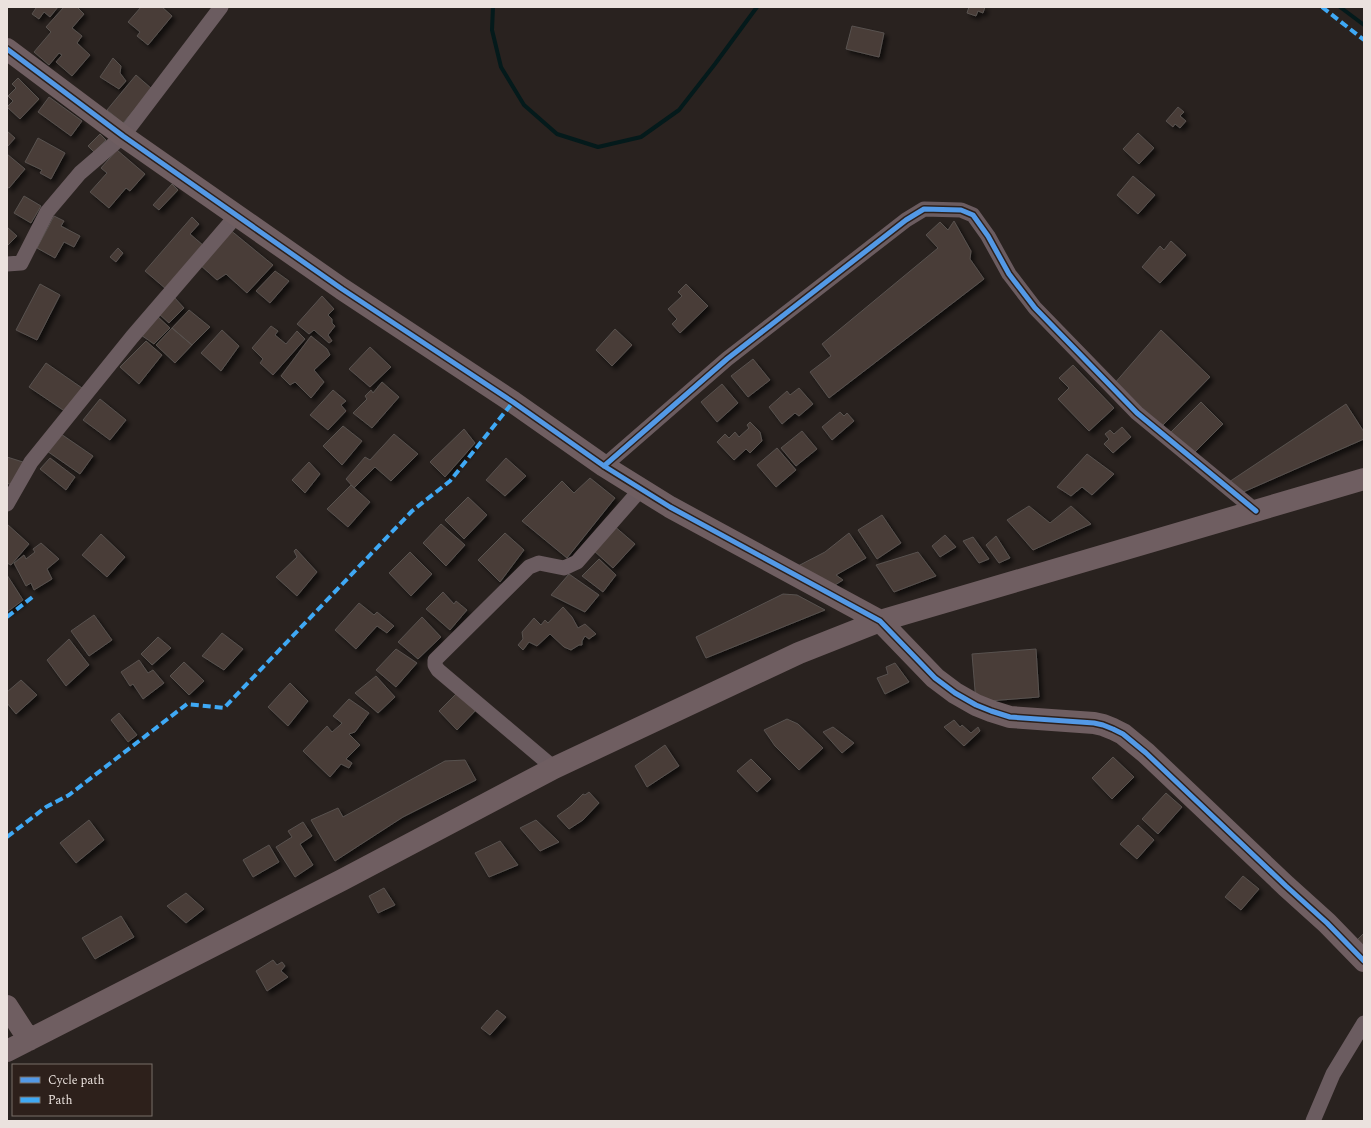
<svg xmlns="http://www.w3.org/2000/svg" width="1371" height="1128" viewBox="0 0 1371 1128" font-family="Spectral,serif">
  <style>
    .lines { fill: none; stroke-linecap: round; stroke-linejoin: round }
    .stream { stroke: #041a1b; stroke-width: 4 }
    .building { fill: #493c37; stroke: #58524f; filter: url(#shadow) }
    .street { stroke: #6b5c60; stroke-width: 15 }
    .secondary { stroke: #6f5e61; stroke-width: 22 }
    .quiet { stroke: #3fa9f5; stroke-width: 4; stroke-dasharray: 8 4; stroke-linecap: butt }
    .cycleway-casing { stroke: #2d201b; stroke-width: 8 }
    .cycleway { stroke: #5399e6; stroke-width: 5 }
  </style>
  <defs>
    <filter id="shadow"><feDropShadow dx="3.5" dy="3.5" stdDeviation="2" flood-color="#0009"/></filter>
  </defs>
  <rect width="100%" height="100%" fill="#29221f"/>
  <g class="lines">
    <path class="stream" d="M493 7 492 30 501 67 524 105 557 134 598 147 641 137 679 110 715 64 757 7
      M1340 7 1364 25"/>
  </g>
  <path class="building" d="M35 7H58L50 17 44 12 39 19 32 14 36 8Z
    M64 7H77L84 14 72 28 82 36 77 43 90 55 72 76 56 62 62 55 59 53 49 65 34 52 51 32 46 27Z
    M141 7H162L172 16 148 45 137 36 140 32 128 22Z
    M969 7H985L983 13 978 11 976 16 967 13Z
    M852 26 884 33 879 57 846 49Z
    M113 58 121 66 120 73 126 81 119 89 100 77Z
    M136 75 152 89 123 123 107 110Z
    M18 78 39 99 20 119 7 107 13 101 8 96 16 88 12 84Z
    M49 97 82 121 71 136 38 112Z
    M1178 107 1184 112 1180 116 1186 121 1180 128 1175 124 1173 127 1166 121Z
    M7 131 15 138 7 147Z
    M1138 133 1154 148 1139 164 1123 149Z
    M100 134 106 140 94 152 88 146Z
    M38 138 65 153 51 179 40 173 42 170 25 162Z
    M117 150 145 174 130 191 126 188 109 208 90 192 107 173 101 168Z
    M7 154 25 169 9 188 7 187Z
    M1133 176 1155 195 1138 214 1117 195Z
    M172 184 178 190 159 210 153 205Z
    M24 196 41 206 31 223 14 213Z
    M54 216 64 221 61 226 80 236 74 247 64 242 55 258 37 248Z
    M192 217 199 224 190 234 204 246 166 289 145 271Z
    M954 221 971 251 970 259 984 279 829 398 810 372 831 356 822 344 938 248 926 235 940 222 948 230Z
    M7 227 17 236 7 246Z
    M229 229 273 265 247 293 226 274 217 280 199 264Z
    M1171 241 1186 255 1160 283 1142 267 1160 246 1164 250Z
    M118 248 123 253 116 262 110 257Z
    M275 271 289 281 270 303 256 291Z
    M40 284 60 295 37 340 16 330Z
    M686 284 708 306 680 333 672 324 677 319 668 309 682 296 678 292Z
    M322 296 334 309 328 315 332 319V323L335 326 328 335 332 341 329 343 314 330 309 334 297 324Z
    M174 297 184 308 169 323 159 314Z
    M189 310 210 327 192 345 172 328Z
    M157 316 170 328 154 344 141 335Z
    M271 326 278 331 275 335 286 344 297 331 305 339 273 375 260 363 263 359 252 348Z
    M172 328 192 345 175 363 156 345Z
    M615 329 632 345 612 366 596 350Z
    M222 330 239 346 221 371 201 353Z
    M1161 330 1210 377 1162 426 1114 384Z
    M311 336 327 349 330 355 314 370 324 382 311 398 295 382 290 385 281 376Z
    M146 341 162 355 139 384 120 367Z
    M370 347 391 367 370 387 349 369Z
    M753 359 770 380 748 397 731 376Z
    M46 363 82 388 66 412 29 387Z
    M1073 365 1114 408 1089 431 1058 399 1069 388 1059 378Z
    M382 382 399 397 372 428 353 413 367 399 365 396 371 390 373 393Z
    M722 384 738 403 717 422 701 402Z
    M799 388 813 404 799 416 795 413 782 424 769 407 787 391 790 395Z
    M333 390 346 401 341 405 346 411 328 430 310 415Z
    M100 399 126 420 110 440 83 420Z
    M1201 402 1223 424 1192 455 1170 433Z
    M1346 404 1364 432V439L1241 493 1229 482Z
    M840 412 844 416 847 413 854 421 832 440 822 427Z
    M750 422 760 432 762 441 750 453 746 449 734 460 717 442 725 434 729 438 735 432 739 437 749 428 747 425Z
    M343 426 362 441 342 465 323 446Z
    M1122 427 1131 437 1113 453 1104 444 1109 439 1105 434 1110 430 1114 434Z
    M464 429 475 443 445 477 430 462Z
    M802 431 817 449 796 466 781 448Z
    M61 434 93 456 80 474 47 451Z
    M394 434 418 454 391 481 375 467 354 488 346 479 365 457 370 460Z
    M777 448 796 470 776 487 757 465Z
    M1087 454 1114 474 1092 495 1082 487 1071 496 1057 487Z
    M7 457 26 463 14 486 7 483Z
    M50 458 75 477 66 490 40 469Z
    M506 458 526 476 505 496 486 480Z
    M309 462 320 474 305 493 292 480Z
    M590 478 615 498 567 558 522 521 562 481 574 493Z
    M351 485 370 502 348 527 327 509Z
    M468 497 487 515 464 539 445 520Z
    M1029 506 1050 523 1071 506 1091 524 1033 550 1007 520Z
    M882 515 901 543 877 559 858 530Z
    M7 524 29 544 11 565 7 563Z
    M441 524 465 545 446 566 423 543Z
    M613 525 635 544 613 568 593 550Z
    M505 533 524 550 500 582 478 560Z
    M849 533 866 558 836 575 843 580 835 585 798 566 825 552Z
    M101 534 125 557 107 577 82 555Z
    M945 535 956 547 940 557 932 546Z
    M996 536 1010 558 999 563 986 545Z
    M973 537 989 559 979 563 963 541Z
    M41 543 59 559 47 569 52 579 34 590 31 583 26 586 14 563 24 555 26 559 35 552 33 549Z
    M296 549 317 572 297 596 276 577 297 557 294 551Z
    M410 552 432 574 411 596 389 573Z
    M918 552 936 576 894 592 876 565Z
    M599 559 616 575 603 592 582 576Z
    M569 574 599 595 585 612 551 595Z
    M7 575 23 600 7 612Z
    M443 592 454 604 456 601 467 610 450 630 426 609Z
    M783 594 797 595 825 610 706 658 696 637Z
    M359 603 374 615 377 612 394 626 387 633 377 626 356 649 335 630Z
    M563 607 572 617 578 628 585 624 596 634 589 639 585 636 582 641V645H579L571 650 564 647 550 634 537 646 529 642 523 650 518 645 523 639 522 632 534 618 541 625 545 620 548 623Z
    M94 615 112 640 89 656 71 631Z
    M422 617 441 637 418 659 398 642Z
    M222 633 243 649 224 670 202 656Z
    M158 637 171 648 152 665 141 654Z
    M69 639 89 665 66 686 47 660Z
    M396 649 417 663 396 687 376 670Z
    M1036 649 1039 697 976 702 972 654Z
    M139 660 148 673 153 670 164 683 143 699 133 684 130 686 121 672Z
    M184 662 204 681 189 695 170 676Z
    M895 663 909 682 885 694 877 678 888 674 886 667Z
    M376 676 395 697 378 713 355 693Z
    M21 680 37 695 16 714 7 703V692Z
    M290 683 308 701 288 726 268 707Z
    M457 693 476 710 457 730 439 711Z
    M349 699 369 713 355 732 349 734 360 745 346 759 352 763 349 768 341 764 330 777 303 751 327 726 332 732 339 726 342 723 333 716Z
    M119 713 137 735 128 742 111 720Z
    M787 719 798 724 823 748 799 770 775 746 764 730Z
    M954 720 960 727 962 725 971 733 978 727 980 731 964 746 944 727Z
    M833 727 854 743 842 753 823 732Z
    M665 745 679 766 647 787 635 766Z
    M1113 757 1134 777 1112 799 1092 778Z
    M751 759 771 779 757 792 737 771Z
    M465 760 476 780 403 817 335 861 311 820 338 808 343 817 445 761Z
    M589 792 599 803 583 820 569 829 557 816 571 806 583 794 585 795Z
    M1166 793 1182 807 1158 834 1142 819Z
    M89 820 104 840 76 863 60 843Z
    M536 820 559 842 540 851 520 828Z
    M303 822 312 836 300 844 313 865 295 877 276 847 292 837 288 831Z
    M1138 825 1154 840 1137 859 1120 844Z
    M500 841 518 865 489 877 475 853Z
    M269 845 279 862 253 877 243 860Z
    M1243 876 1259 889 1241 910 1225 897Z
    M384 888 395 905 378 913 369 896Z
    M186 893 204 909 186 923 167 906Z
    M121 916 134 937 95 959 82 938Z
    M1364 933V950L1354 943Z
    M273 960 277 965 282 962 285 966 281 971 288 977 267 991 256 971Z
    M497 1010 506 1017 490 1035 481 1028Z"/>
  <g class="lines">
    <path class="street" d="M7 264 21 263 47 212 80 173 123 136 221 7
      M604 466 727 359 906 220 924 209 961 210 973 215 988 236 1009 274 1035 308 1137 413 1256 511
      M7 504 31 462 132 337 237 215
      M554 768 438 670 435 665V660L529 567 539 563 564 568 577 562 641 489
      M1313 1121 1333 1074 1364 1023"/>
    <path class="secondary" d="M7 49 123 136 342 289 513 402 604 466 670 507 880 621 935 678 955 693 976 705 991 711 1010 717 1094 723 1103 725 1113 729 1123 734 1146 753 1286 886 1327 923 1364 961
      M7 1006 29 1040
      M7 1051 342 880 554 768 799 653 880 621 1364 479"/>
    <path class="quiet" d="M1322 7 1364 40
      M7 617 35 595
      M7 837 46 807 69 795 187 704 224 708 412 511 450 481 513 402"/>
    <g class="cycleway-casing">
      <path id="cycleway" d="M7 49 123 136 342 289 513 402 604 466 670 507 880 621 935 678 955 693 976 705 991 711 1010 717 1094 723 1103 725 1113 729 1123 734 1146 753 1286 886 1327 923 1364 961
        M604 466 727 359 906 220 924 209 961 210 973 215 988 236 1009 274 1035 308 1137 413 1256 511"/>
    </g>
    <use href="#cycleway" class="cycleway"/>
  </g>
  <rect width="1371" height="1128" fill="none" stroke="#ebe2de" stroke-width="16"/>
  <rect x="12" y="1064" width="140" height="52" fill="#2d201b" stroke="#796e69"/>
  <rect x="20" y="1077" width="20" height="6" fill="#5399e6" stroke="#796e69"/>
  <text x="48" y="1084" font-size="12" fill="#ebe2de">Cycle path</text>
  <rect x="20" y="1097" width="20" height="6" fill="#3fa9f5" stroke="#796e69"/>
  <text x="48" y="1104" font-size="12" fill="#ebe2de">Path</text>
</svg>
